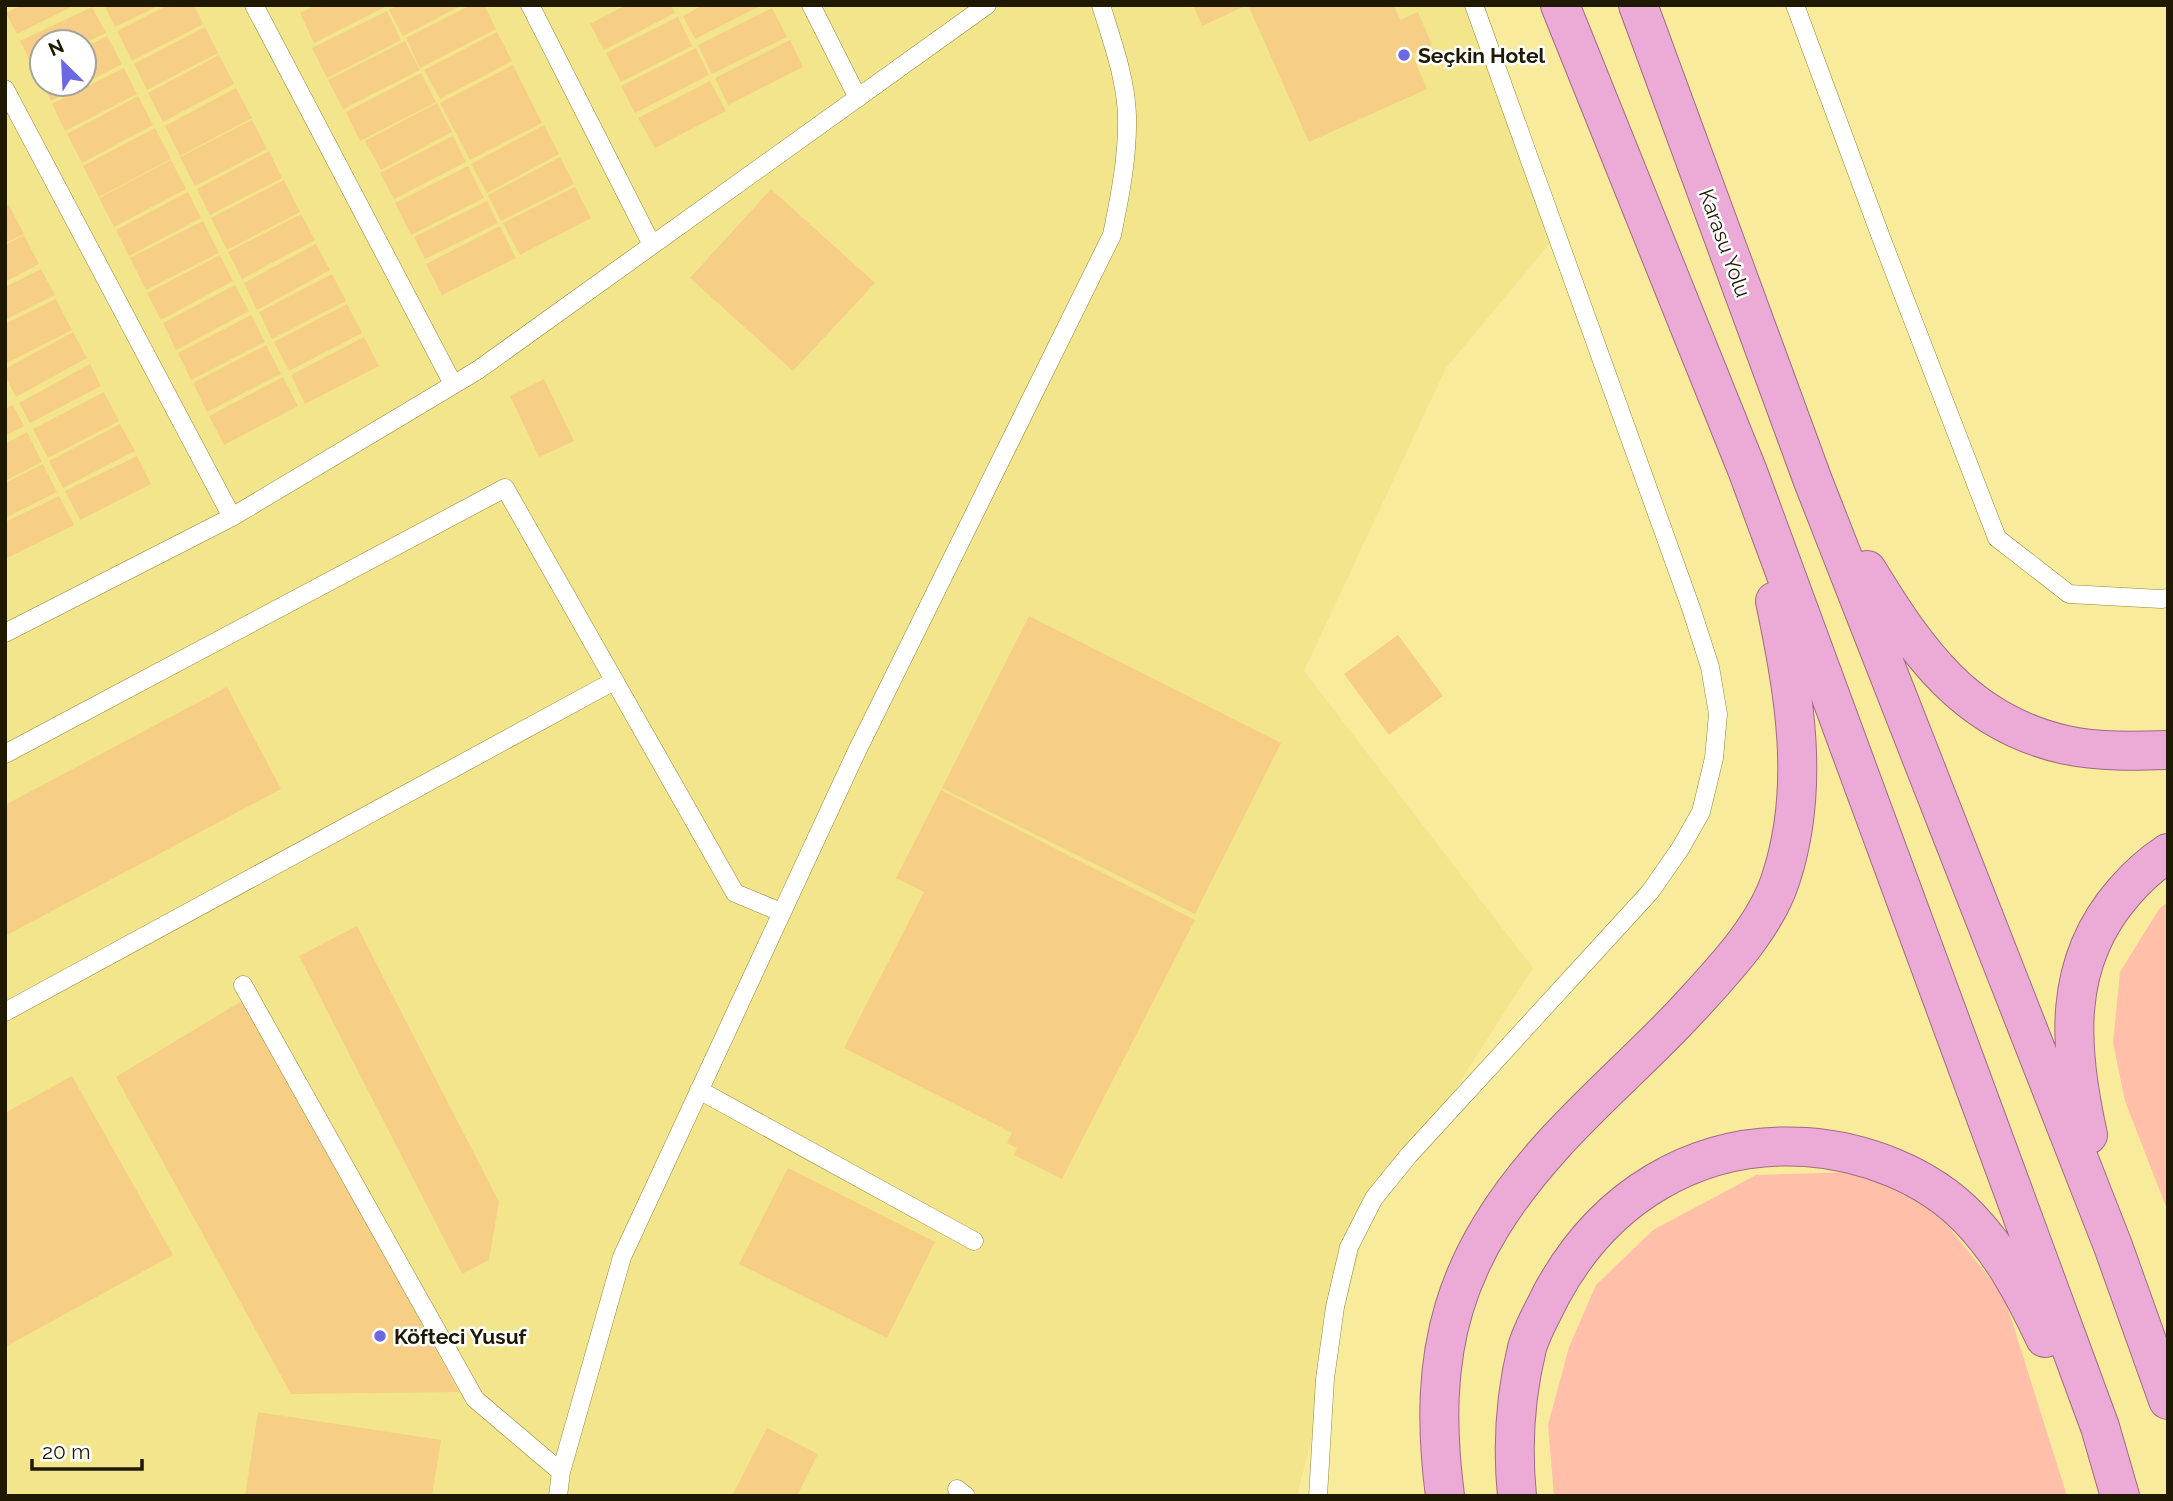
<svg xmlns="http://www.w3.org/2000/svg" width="2173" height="1501" viewBox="0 0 2173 1501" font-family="Raleway,sans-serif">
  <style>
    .built { fill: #f3e58c; fill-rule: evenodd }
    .green { fill: #ffbfa9 }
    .building { fill: #f7ce86 }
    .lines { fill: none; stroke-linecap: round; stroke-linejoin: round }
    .service-casing { stroke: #928637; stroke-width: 19 }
    .trunk-casing { stroke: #a16a85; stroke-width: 40 }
    .service { stroke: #fff; stroke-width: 18 }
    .trunk { stroke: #ecaad6; stroke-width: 38 }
    .poi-dot { fill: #6c68e2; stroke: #fff; stroke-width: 2.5 }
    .labels { text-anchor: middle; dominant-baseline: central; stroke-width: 5; stroke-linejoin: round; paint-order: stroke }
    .poi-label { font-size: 21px; font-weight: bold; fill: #1e1900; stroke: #fff; text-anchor: start }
    .street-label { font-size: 21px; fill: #1e1900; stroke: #fff }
  </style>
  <rect width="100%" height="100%" fill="#f8ec9c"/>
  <path class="built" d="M5 5H1485L1561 230 1446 368 1304 671 1533 968 1365 1229 1297 1496H5ZM42 42H84V84H42Z"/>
  <path class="green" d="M2168 902V1212L2125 1101 2113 1043 2120 972 2159 909Z
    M1857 1172 1935 1210 2004 1296 2067 1496H1554L1548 1425 1569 1347 1596 1285 1653 1230 1756 1175Z"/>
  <path class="building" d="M22 5H75L17 34 6 13Z
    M104 5H160L115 27Z
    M168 5H194L203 24 132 61 117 31Z
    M316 5H384L385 7 314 43 300 13Z
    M398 5H462L403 36 389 10Z
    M471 5H484L496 29 420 68 406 38Z
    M626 5H671L675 13 604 50 590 24Z
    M703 5H762L695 39 683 16Z
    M1193 5H1247L1202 26Z
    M1248 5H1394L1400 20 1418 12 1432 45 1412 54 1427 89 1309 142Z
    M92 7 106 33 84 43 42 42V64L34 68 20 41Z
    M772 8 787 37 712 74 698 45Z
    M387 11 401 40 327 78 312 48Z
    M678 17 692 46 621 82 606 53Z
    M205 27 218 53 147 90 134 64Z
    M497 32 512 61 440 99 424 70Z
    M107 36 122 64 51 101 36 72 42 69V84H84V48Z
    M790 40 803 67 728 105 715 78Z
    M405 41 420 70 343 109 328 80Z
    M696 48 709 75 635 113 621 86Z
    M219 55 234 84 163 122 148 93Z
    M513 65 542 123 470 160 440 103Z
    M124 68 137 94 65 131 52 104Z
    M421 73 436 102 360 141 346 112Z
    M710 81 726 111 655 148 638 118Z
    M236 88 252 118 180 156 165 126Z
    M138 96 153 125 82 163 67 134Z
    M437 103 452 132 381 170 365 141Z
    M252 120 267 149 195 186 180 157Z
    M544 125 559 154 487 193 471 164Z
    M155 128 171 159 99 197 83 166Z
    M453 136 466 162 394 199 380 173Z
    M269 151 282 178 210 215 197 189Z
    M560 157 574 184 501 221 488 195Z
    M171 160 186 189 114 227 99 198Z
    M468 166 484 198 411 235 395 203Z
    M284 180 300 212 227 250 211 218Z
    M575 187 591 218 520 255 503 223Z
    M771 189 875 283 793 371 690 278Z
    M188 192 201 218 129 256 116 230Z
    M487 201 498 223 425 259 414 237Z
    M9 205 24 234 5 243V207Z
    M301 214 315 240 242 279 228 252Z
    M203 221 219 253 146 290 130 258Z
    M500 226 516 258 442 295 426 264Z
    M24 235 39 264 5 282V245Z
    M316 244 330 270 257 310 244 283Z
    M220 255 233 281 161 320 147 293Z
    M41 269 55 295 5 320V287Z
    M332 274 346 301 272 339 259 312Z
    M235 285 249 311 176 350 163 323Z
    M56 299 72 330 5 364V324Z
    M347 304 362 333 289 371 274 342Z
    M251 315 265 342 191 380 178 353Z
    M73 332 87 358 16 397 5 376V369Z
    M364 337 379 366 305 404 291 375Z
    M266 345 281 374 207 412 193 383Z
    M90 364 101 386 30 423 19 403Z
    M283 377 298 406 224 445 209 416Z
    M544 379 574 441 539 457 510 396Z
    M104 392 119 421 48 458 33 429Z
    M13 405 24 426 5 436V409Z
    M120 424 135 451 63 488 49 461Z
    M27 432 42 462 5 481V444Z
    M137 456 151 484 80 520 65 491Z
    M43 464 57 492 5 518V483Z
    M59 496 74 525 5 559V522Z
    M1029 616 1281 743 1195 914 942 788Z
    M1398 635 1443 696 1389 735 1344 674Z
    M227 687 281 789 5 936V805Z
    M941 790 1195 920 1062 1179 1014 1155 1017 1148 1007 1143 1012 1133 844 1048 924 892 896 878Z
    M357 926 499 1202 489 1260 462 1274 299 956Z
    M245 999 459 1392 291 1394 116 1077Z
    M72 1076 173 1255 5 1347V1113Z
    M788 1168 935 1242 887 1338 739 1264Z
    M258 1412 441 1440 432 1496H245Z
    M767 1428 818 1454 797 1496H732Z"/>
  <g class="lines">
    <g class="service-casing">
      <path id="service" d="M254 5 453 384
        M530 5 652 245
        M811 5 858 98
        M1795 5 1882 240 1997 538 2069 594 2161 599 2168 598
        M5 89 232 517
        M5 633 232 517 478 370 987 5
        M5 754 505 488 735 893 781 912
        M243 985 475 1399 561 1472
        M5 1012 614 681
        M699 1090 974 1241
        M957 1489 966 1496
        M558 1496 561 1472 622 1257 856 753 1112 235C1120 196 1128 156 1127 116 1126 79 1112 41 1101 5
        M1318 1496 1325 1379 1335 1307 1349 1247 1374 1198 1409 1155 1650 892 1680 849 1701 812 1714 758 1718 714 1710 667 1691 608 1474 5"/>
    </g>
    <g class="trunk-casing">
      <path id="trunk" d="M1560 5 1748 472 2100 1427 2120 1496
        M1638 5 1813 481 2113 1246 2168 1400
        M1867 570C1917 652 1966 723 2066 745 2100 752 2134 751 2168 750
        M2088 1135C2069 1047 2061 964 2124 892 2137 877 2151 864 2168 853
        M1445 1496C1426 1350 1453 1256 1552 1146 1596 1097 1646 1055 1690 1007 1724 970 1766 926 1781 878 1811 786 1794 693 1775 601
        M1517 1496C1512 1446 1515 1397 1527 1348 1532 1330 1543 1312 1551 1295 1603 1198 1695 1140 1806 1147 1864 1151 1927 1175 1968 1217 2002 1252 2025 1295 2045 1338"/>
    </g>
    <use href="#service" class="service"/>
    <use href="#trunk" class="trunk"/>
  </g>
  <g class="poi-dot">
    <circle cx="1404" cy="55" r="7"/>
    <circle cx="380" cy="1336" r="7"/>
  </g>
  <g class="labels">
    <g class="poi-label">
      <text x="1418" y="55">Seçkin Hotel</text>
      <text x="394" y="1336">Köfteci Yusuf</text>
    </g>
    <g class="street-label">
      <text transform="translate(1725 243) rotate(70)">Karasu Yolu</text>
    </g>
  </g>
  <rect width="2173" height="1501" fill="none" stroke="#1e1900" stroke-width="14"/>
  <g transform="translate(63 63) rotate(336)"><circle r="33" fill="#ffffff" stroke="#a5a399" stroke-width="2"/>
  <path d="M0-5L12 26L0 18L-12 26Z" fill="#6c68e2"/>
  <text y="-10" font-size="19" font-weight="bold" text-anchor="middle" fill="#1e1900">N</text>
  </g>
  <path d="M32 1459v10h110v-10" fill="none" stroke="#1e1900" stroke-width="3.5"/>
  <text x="42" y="1459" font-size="21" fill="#1e1900" stroke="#ffffff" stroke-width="5" paint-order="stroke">20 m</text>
</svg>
